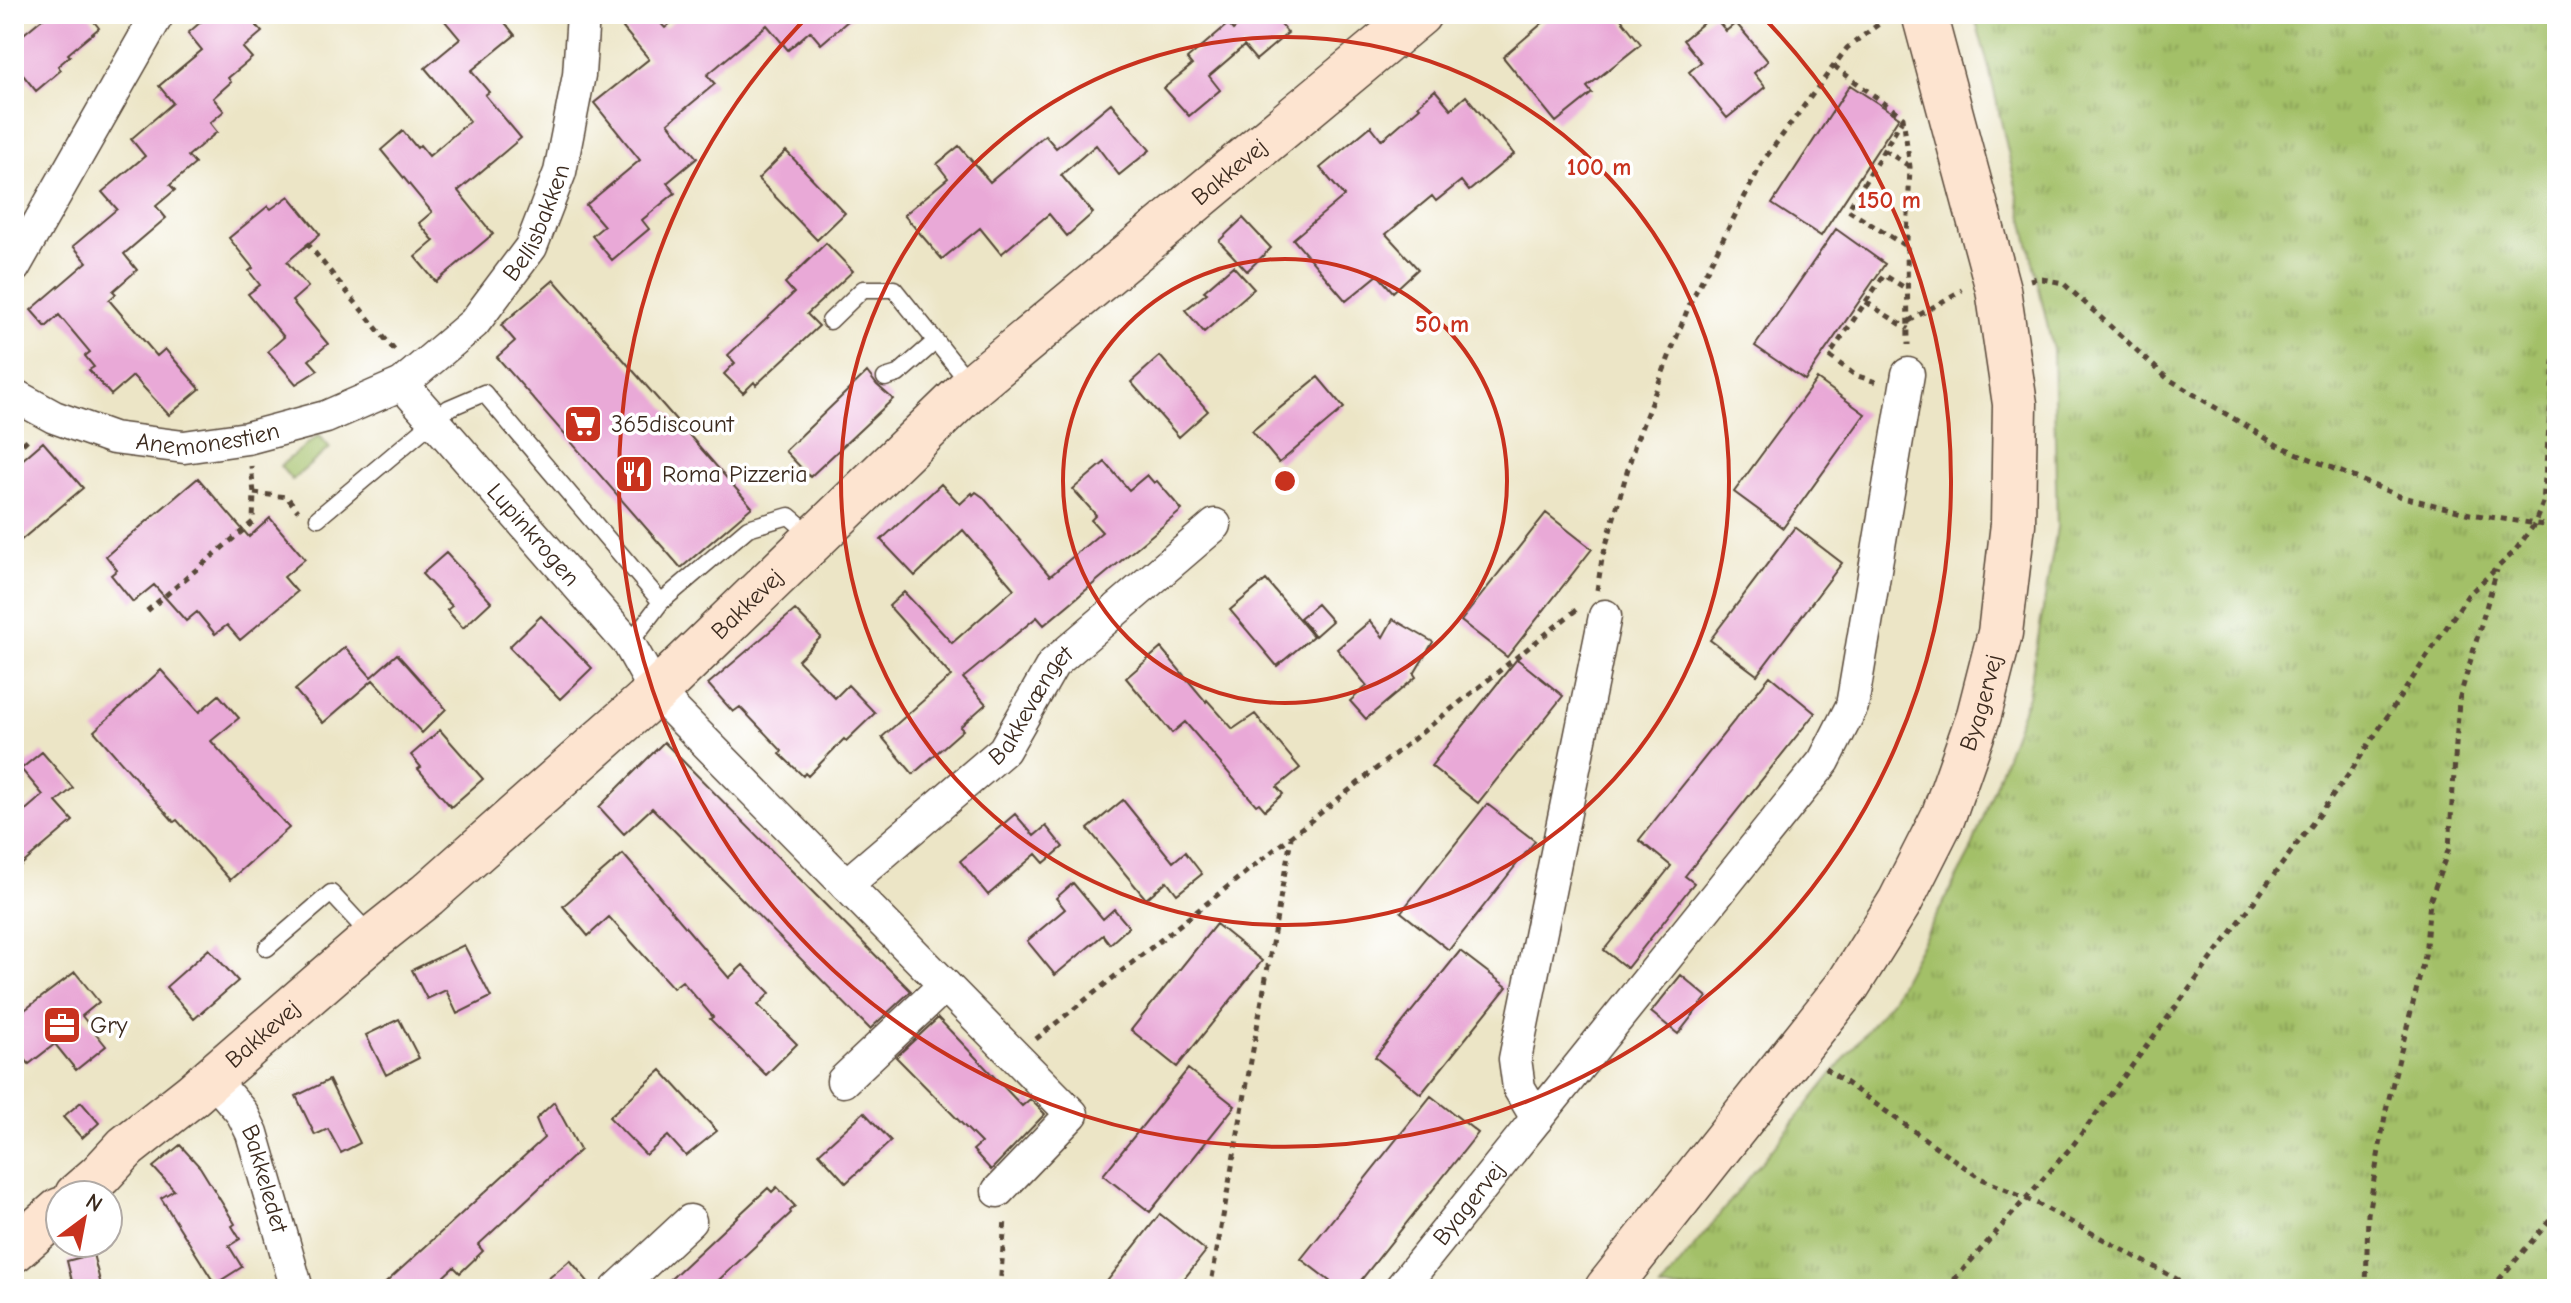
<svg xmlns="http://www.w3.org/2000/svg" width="2571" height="1303" viewBox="0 0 2571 1303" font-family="'Comic Neue',sans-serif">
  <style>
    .grass { fill: url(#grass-tufts); stroke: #6f7542; stroke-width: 2 }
    .park { fill: #a3c067; stroke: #6f7542; stroke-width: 2 }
    .building { fill: #e9a9d7 }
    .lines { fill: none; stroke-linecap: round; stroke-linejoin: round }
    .lane-casing { stroke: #564637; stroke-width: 19 }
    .street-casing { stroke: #564637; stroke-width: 35 }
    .secondary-casing { stroke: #564637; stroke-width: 47 }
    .path { stroke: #564637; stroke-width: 5; stroke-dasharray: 6 6; stroke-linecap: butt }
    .lane { stroke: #fff; stroke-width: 16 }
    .street { stroke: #fff; stroke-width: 32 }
    .secondary { stroke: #fde4d0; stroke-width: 44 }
    .ring { fill: none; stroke: #c8321e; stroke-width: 4 }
    .labels { text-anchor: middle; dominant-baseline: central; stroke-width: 7; stroke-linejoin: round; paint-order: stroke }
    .street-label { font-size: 24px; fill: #3b2a1e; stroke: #fff }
    .poi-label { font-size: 24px; fill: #3b2a1e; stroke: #fff; text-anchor: start }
    .centre { fill: #c8321e; stroke: #fff; stroke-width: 4 }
    .ring-label { font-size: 24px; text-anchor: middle; font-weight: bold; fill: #c8321e; stroke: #fff; stroke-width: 7; stroke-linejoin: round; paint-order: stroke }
  </style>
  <defs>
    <pattern id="grass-tufts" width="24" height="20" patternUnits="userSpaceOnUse" patternTransform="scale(2)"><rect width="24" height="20" fill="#a3c067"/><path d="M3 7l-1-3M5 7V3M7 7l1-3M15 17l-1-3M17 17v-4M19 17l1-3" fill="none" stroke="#869c54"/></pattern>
  </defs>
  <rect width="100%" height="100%" fill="#fff"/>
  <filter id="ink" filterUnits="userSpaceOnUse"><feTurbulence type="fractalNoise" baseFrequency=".0125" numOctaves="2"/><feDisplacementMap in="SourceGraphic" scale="16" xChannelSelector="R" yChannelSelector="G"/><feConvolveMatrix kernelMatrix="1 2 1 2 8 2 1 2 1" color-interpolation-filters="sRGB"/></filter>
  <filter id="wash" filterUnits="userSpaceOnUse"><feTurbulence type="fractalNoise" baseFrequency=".006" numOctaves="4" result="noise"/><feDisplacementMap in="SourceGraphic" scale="32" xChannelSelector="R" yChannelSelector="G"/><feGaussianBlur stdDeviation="1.8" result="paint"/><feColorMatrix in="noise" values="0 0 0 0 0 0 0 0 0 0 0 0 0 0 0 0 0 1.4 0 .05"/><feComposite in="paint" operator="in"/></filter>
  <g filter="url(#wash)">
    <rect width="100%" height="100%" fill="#ece5c6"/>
    <path class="grass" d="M1974 14H2557V1289H1660L1892 999 1970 853 2028 696 2057 528 2053 350 1989 68Z"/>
    <path class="park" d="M319 435 330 448 292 480 280 466Z"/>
    <g id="blocks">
      <path class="building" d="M48 14H88L99 28 68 54 70 56 58 66 61 70 36 91 14 64V42Z
        M210 14H246L262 32 243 48 252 58 228 78 231 82 213 98 224 111 210 123 217 132 188 156 195 164 170 185 175 190 156 206 166 218 124 254 137 270 113 291 116 294 109 300 157 356 165 349 200 389 169 415 133 376 111 395 89 370 94 367 85 356 90 352 59 315 46 327 31 310 87 262 73 246 117 209 102 192 145 156 131 139 173 103 159 86 202 50 188 33Z
        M439 14H498L515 35 471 71 489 92 485 95 521 138 458 191 493 234 436 282 415 257 434 241 419 223 432 212 381 150 403 131 417 148 420 145 429 156 470 121 425 68 460 39Z
        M639 14H652L665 28 682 14H856L821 44 810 31 788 50 767 25 707 75 715 84 668 123 697 158 667 183 675 193 642 220 649 229 612 260 592 236 604 226 586 205 640 160 594 103 649 59 623 28Z
        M1252 14H1272L1288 33 1256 60 1244 46 1209 76 1220 90 1189 116 1164 88 1192 65 1187 59 1228 24 1233 30Z
        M1553 14H1617L1641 44 1587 87 1592 93 1556 122 1503 57Z
        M1713 15 1726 31 1736 23 1768 61 1754 73 1765 87 1727 118 1689 72 1701 62 1683 40Z
        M1850 85 1899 117 1821 236 1772 204Z
        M1435 90 1451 109 1466 96 1514 154 1469 191 1461 181 1436 201 1432 196 1386 234 1418 269 1393 292 1378 275 1346 301 1293 239 1344 196 1320 168 1371 126 1382 140 1420 107 1418 105Z
        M1111 103 1150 150 1119 175 1096 145 1061 175 1093 213 1067 236 1049 214 1001 254 980 228 942 259 904 215 948 178 937 164 959 146 990 182 1045 135 1056 148Z
        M786 151 845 213 817 240 758 179Z
        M289 196 320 234 287 262 308 287 292 301 328 344 309 360 318 370 296 384 268 351 284 337 248 294 260 285 249 271 253 268 229 238 268 206 271 209Z
        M1243 218 1271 248 1247 271 1219 241Z
        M1836 229 1885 264 1805 380 1755 346Z
        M826 243 853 271 807 314 819 326 756 385 754 382 743 393 724 374 735 363 728 355 794 293 785 283Z
        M1233 266 1254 289 1204 332 1185 310 1207 293 1204 291Z
        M554 280 752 507 681 568 497 357 515 341 501 325Z
        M1160 356 1208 411 1179 437 1131 382Z
        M867 372 877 385 893 399 810 477 785 451Z
        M1318 377 1344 408 1279 463 1252 431Z
        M1817 379 1865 414 1783 528 1734 492Z
        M43 442 83 488 14 546V467Z
        M1105 462 1129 490 1147 475 1154 483 1157 481 1182 510 1044 625 1037 617 963 678 986 704 960 727 963 730 913 774 882 737 951 676 889 606 904 592 952 643 1014 589 963 530 915 576 881 540 941 484 960 504 972 493 973 495 976 492 983 497 1050 576 1102 532 1091 520 1096 515 1073 489Z
        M198 478 249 537 270 518 305 559 284 577 297 592 240 640 227 625 215 634 197 612 186 621 154 585 133 602 111 575 117 570 106 556Z
        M1546 513 1592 549 1507 657 1461 621Z
        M1795 527 1842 563 1757 675 1710 640Z
        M446 553 491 602 463 628 447 610 452 606 422 574Z
        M1266 580 1313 636 1277 666 1230 610Z
        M1317 604 1332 621 1315 636 1300 618Z
        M795 610 821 637 798 660 835 698 848 685 875 713 846 741 844 739 808 776 805 773 803 776 780 754 782 751 740 707 733 712 708 684Z
        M541 616 592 668 560 699 509 647Z
        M1393 619 1433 642 1414 674 1416 677 1366 719 1350 701 1367 686 1337 649 1370 621 1383 637Z
        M345 647 371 677 397 654 446 709 422 733 373 680 323 723 295 690Z
        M1161 648 1206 702 1207 700 1233 729 1255 714 1300 768 1277 787 1283 794 1265 810 1259 803 1256 805 1185 722 1172 733 1126 678Z
        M1517 659 1563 696 1478 803 1431 766Z
        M161 670 199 712 219 695 239 718 211 741 289 828 230 880 177 820 174 822 94 731Z
        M1770 676 1815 713 1685 876 1694 883 1627 968 1604 950 1671 866 1639 840Z
        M440 730 483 779 451 807 418 769 421 767 411 755Z
        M664 742 911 991 870 1029 652 808 624 834 599 807Z
        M42 752 73 788 56 802 73 821 14 871V820L43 795 21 769Z
        M1123 800 1173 862 1185 852 1202 874 1177 894 1167 881 1146 899 1088 829Z
        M1487 804 1535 841 1449 950 1401 912Z
        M1015 814 1034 836 1046 826 1063 847 1044 863 1036 854 988 895 960 861Z
        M623 854 729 978 743 965 770 993 758 1005 797 1044 766 1075 710 1019 713 1017 682 981 673 988 609 917 588 936 563 906Z
        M1073 883 1103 919 1114 909 1129 927 1110 944 1103 935 1055 975 1027 941 1065 909 1056 898Z
        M1216 924 1262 961 1177 1067 1131 1030Z
        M464 945 491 997 457 1014 446 990 427 999 412 970Z
        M209 949 238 981 194 1019 166 987Z
        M1460 951 1507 987 1421 1094 1375 1057Z
        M75 972 99 1002 82 1016 106 1046 76 1070 55 1044 29 1064 14 1045V1018Z
        M1681 975 1707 997 1678 1034 1651 1012Z
        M938 1018 1022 1106 1030 1099 1045 1114 991 1170 973 1150 981 1143 896 1057Z
        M399 1019 419 1058 386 1075 366 1035Z
        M1188 1069 1235 1106 1150 1212 1103 1175Z
        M661 1070 717 1131 686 1156 668 1136 646 1155 609 1117Z
        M329 1080 360 1143 341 1153 328 1129 315 1135 296 1096Z
        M1431 1096 1478 1133 1354 1289H1340L1301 1259Z
        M81 1102 99 1123 82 1138 63 1117Z
        M554 1102 580 1150 478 1245 483 1251 460 1273 454 1267 430 1289H379L544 1138 536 1119Z
        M864 1112 891 1141 846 1183 819 1153Z
        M180 1145 200 1167 235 1224 232 1226 240 1239 229 1246 242 1267 215 1284 161 1198 174 1190 153 1167Z
        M777 1187 795 1206 790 1211 791 1213 709 1289H660L768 1188 772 1192Z
        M1160 1214 1206 1251 1176 1289H1101Z
        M93 1254 102 1289H74L67 1261Z
        M570 1260 594 1289H536L568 1262Z"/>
    </g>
  </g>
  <g filter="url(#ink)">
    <use href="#blocks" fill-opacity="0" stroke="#564637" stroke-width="2"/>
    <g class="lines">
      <g class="lane-casing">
        <path id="lane" d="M830 321 863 289H894L971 385
          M885 378 898 374 936 341
          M318 518 449 408 484 393 661 602 629 644
          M661 602 748 528 789 516 814 537
          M267 948 331 893 372 937"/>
      </g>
      <g class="street-casing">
        <g id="street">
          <path d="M14 267 158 14"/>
          <path id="s1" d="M402 384 629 644 656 692 1072 1114 998 1191"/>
          <path id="s2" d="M14 395 54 417 113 438 184 447 247 438 326 417 402 384 474 323 531 247 560 172 579 75 583 14"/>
          <path id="s3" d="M846 885 1004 750 1053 664 1215 525"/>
          <path id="s4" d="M212 1078 242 1113 252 1133 297 1289"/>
          <path d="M843 1081 945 985"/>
          <path d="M1537 1118 1519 1088 1515 1059 1605 616"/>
          <path d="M617 1289 690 1221"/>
          <path id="s5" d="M1400 1289 1824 761 1852 706 1908 374"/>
        </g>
      </g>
      <g class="secondary-casing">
        <g id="secondary">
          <path id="s6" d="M77 1195 100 1175 126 1147 192 1095 373 938 427 895 656 692 972 386 1419 14"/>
          <path d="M14 1250 60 1210"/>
          <path id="s7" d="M1607 1289 1848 985 1900 902 1943 817 1979 715 2000 633 2013 524 2015 404 1998 289 1924 14"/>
        </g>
      </g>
      <path class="path" d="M2547 14 2557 18
        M1834 66 1903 117 1910 167 1907 239 1908 345
        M1903 118 1848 210 1907 247
        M1884 150 1909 166
        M307 243 395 351
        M2030 280 2037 278 2063 283 2167 378 2277 445 2399 496 2470 514 2557 527
        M1866 302 1908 329
        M1909 321 1962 290
        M1876 382 1855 375 1829 356 1884 275 1907 289
        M14 452 29 438
        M254 493 287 497 298 511
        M1597 590 1602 559 1635 444 1690 303 1763 161 1847 48 1888 17
        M147 611 253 522 254 493 251 466
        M1036 1039 1576 610
        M1825 1068 1980 1178 2038 1204 2195 1289
        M1000 1289 1005 1219
        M1210 1289 1291 838
        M1946 1289 2073 1145 2349 774 2468 595 2514 552 2534 525 2543 503 2557 325
        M2366 1289 2368 1214 2386 1110 2425 956 2430 901 2449 848 2459 700 2497 570
        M2491 1289 2557 1212"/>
      <use href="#lane" class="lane"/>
      <use href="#street" class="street"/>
      <use href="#secondary" class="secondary"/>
    </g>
  </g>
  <g class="ring">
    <circle cx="1285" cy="481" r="222"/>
    <circle cx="1285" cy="481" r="444"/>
    <path d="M1760 14A666 666 0 1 1 810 14"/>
  </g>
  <defs>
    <g id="supermarket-square" transform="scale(2)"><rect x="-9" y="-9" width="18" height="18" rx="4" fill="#c8321e" stroke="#fff"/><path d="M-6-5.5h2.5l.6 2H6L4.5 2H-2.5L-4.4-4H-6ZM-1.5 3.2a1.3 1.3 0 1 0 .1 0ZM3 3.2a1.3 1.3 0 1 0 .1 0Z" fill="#fff"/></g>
    <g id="restaurant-square" transform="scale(2)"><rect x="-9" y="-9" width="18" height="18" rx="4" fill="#c8321e" stroke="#fff"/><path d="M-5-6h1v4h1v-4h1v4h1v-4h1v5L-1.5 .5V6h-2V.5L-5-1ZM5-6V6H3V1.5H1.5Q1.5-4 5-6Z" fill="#fff"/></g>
    <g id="office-square" transform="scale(2)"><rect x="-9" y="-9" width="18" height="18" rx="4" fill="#c8321e" stroke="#fff"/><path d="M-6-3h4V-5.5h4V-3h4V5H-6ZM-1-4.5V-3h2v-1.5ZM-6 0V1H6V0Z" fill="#fff"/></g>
  </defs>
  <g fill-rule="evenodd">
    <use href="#supermarket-square" x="583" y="424"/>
    <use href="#restaurant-square" x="634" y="474"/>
    <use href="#office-square" x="62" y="1025"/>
  </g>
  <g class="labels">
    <g class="street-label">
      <text stroke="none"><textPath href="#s6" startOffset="1542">Bakkevej</textPath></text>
      <text stroke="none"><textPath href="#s2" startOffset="622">Bellisbakken</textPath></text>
      <text stroke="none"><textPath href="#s2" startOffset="204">Anemonestien</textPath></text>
      <text stroke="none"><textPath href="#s1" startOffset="200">Lupinkrogen</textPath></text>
      <text stroke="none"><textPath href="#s6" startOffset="894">Bakkevej</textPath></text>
      <text stroke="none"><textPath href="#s7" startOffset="702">Byagervej</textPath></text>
      <text stroke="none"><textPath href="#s3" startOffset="260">Bakkevænget</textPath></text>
      <text stroke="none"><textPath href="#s6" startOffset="246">Bakkevej</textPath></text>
      <text stroke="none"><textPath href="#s4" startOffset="116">Bakkeledet</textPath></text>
      <text stroke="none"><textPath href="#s5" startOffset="110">Byagervej</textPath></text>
    </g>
    <g class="poi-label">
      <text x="611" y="424">365discount</text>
      <text x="662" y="474">Roma Pizzeria</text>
      <text x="90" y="1025">Gry</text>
    </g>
  </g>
  <circle cx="1285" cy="481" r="12" class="centre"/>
  <g class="ring-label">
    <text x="1599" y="175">100 m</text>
    <text x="1889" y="208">150 m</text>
    <text x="1442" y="332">50 m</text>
  </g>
  <rect width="2571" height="1303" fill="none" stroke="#fff" stroke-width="48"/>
  <g transform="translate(84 1219) rotate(32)"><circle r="38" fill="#ffffff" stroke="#b1aaa5" stroke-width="2"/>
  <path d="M0-6L14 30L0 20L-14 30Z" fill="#c8321e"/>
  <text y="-12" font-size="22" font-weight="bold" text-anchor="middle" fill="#3b2a1e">N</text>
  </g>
</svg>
